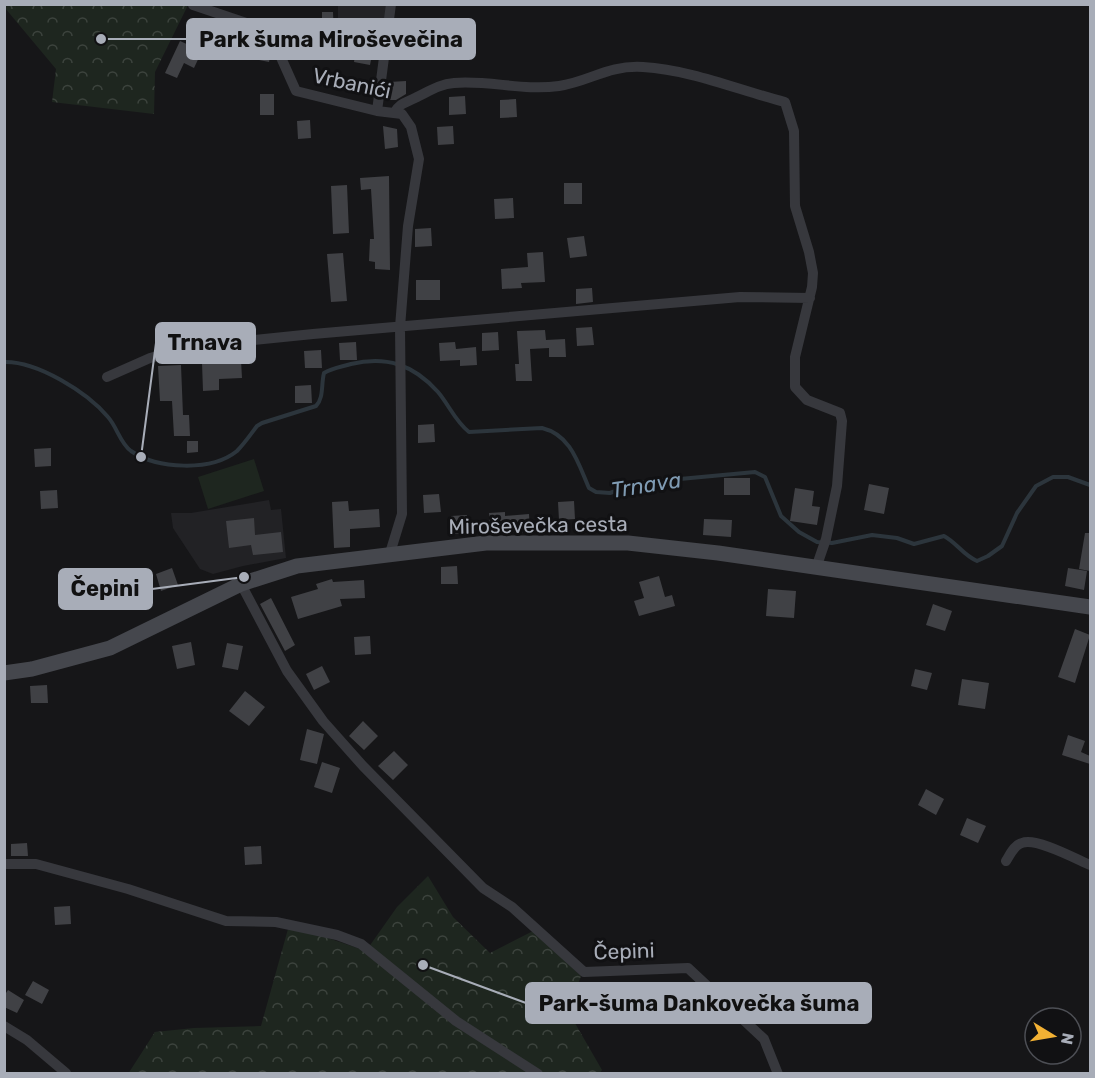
<svg xmlns="http://www.w3.org/2000/svg" width="1095" height="1078" viewBox="0 0 1095 1078" font-family="Rubik,sans-serif">
  <style>
    .built { fill: #222225 }
    .grass { fill: #1e261f }
    .forest { fill: url(#forest-crowns) }
    .lines { fill: none; stroke-linecap: round; stroke-linejoin: round }
    .stream { stroke: #2c353c; stroke-width: 4 }
    .building { fill: #404145 }
    .minor { stroke: #37383d; stroke-width: 10 }
    .secondary { stroke: #45474d; stroke-width: 15 }
    .labels { text-anchor: middle; dominant-baseline: central; stroke-width: 6; stroke-linejoin: round; paint-order: stroke }
    .street-label { font-size: 21px; fill: #a8adb8; stroke: #111113 }
    .water-label { font-size: 22px; font-style: italic; fill: #7f9bb3; stroke: #111113 }
    .leader { fill: none; stroke: #a8adb8; stroke-width: 2 }
    .callout-dot { fill: #a8adb8; stroke: #111113; stroke-width: 2 }
    .callout { fill: #a8adb8; stroke: #a8adb8; stroke-width: 2 }
    .callout-label { font-size: 22px; text-anchor: middle; font-weight: bold; fill: #111 }
  </style>
  <defs>
    <pattern id="forest-crowns" width="20" height="18" patternUnits="userSpaceOnUse" patternTransform="scale(1.5)"><rect width="20" height="18" fill="#1e261f"/><path d="M2 6a3 3 0 1 1 6 0M12 15a3 3 0 1 1 6 0" fill="none" stroke="#3c433d"/></pattern>
  </defs>
  <rect width="100%" height="100%" fill="#161618"/>
  <path class="built" d="M338 5H389L386 27 338 24Z
    M269 500 271 510 281 509 286 558 243 566 213 574 200 569 173 528 171 513H191Z"/>
  <path class="grass" d="M254 459 264 491 208 509 198 477Z"/>
  <path class="forest" d="M4 5H188L155 72 154 114 52 102 56 69 5 8Z
    M428 876 453 917 490 953 533 931 581 976 568 1011 602 1070 599 1074H128L155 1032 194 1028 261 1026 288 929 322 936 366 951 397 907Z"/>
  <g class="lines">
    <path class="stream" d="M4 362C37 361 87 392 108 417 117 427 120 443 131 451 157 469 211 472 237 451 244 444 251 434 257 426L262 423 316 406C324 398 321 384 324 373 332 368 341 367 351 364 386 356 413 364 438 392 449 405 455 421 469 432L542 428C571 435 578 463 589 488L596 492 610 493 637 483 755 472 765 477 781 516 799 532 817 542 832 543 872 535 897 538 914 544 944 536C957 543 963 555 977 561L988 556 1002 546 1017 513 1036 486 1053 477H1068L1090 485"/>
  </g>
  <path class="building" d="M322 12H333L335 57 323 58V48L296 46 297 26 322 27Z
    M250 37 266 41 271 53 269 62 245 57Z
    M180 41 202 51 194 68 184 63 177 78 165 73Z
    M357 42 374 45 370 65 354 62Z
    M406 81V94L396 100H390L389 82Z
    M260 94H274V115H260Z
    M465 96 466 114 449 115V97Z
    M516 99 517 117 500 118V100Z
    M310 120 311 138 298 139 297 121Z
    M383 126 397 129 398 147 385 149Z
    M453 126 454 144 438 145 437 127Z
    M389 176 390 270 375 269V262L369 261 370 239H374L371 189 361 190 360 178Z
    M564 183H582V204H564Z
    M347 185 349 233 333 234 331 186Z
    M513 198 514 218 495 219 494 199Z
    M431 228 432 246 415 247V229Z
    M584 236 587 256 570 258 567 238Z
    M543 252 545 282 521 283 522 288 502 289 501 269 528 267 527 253Z
    M343 253 347 301 331 302 327 254Z
    M416 280H440V300H416Z
    M592 288 593 302 576 304V289Z
    M592 327 594 345 577 346 576 328Z
    M545 330 546 340 565 339 566 357H549V348L530 349 532 381H516L515 364H519L517 331Z
    M498 332 499 350 482 351V333Z
    M356 342 357 360H340L339 343Z
    M455 342 456 349 476 347 477 365 460 366V360L440 361 439 343Z
    M321 350 322 368H305L304 351Z
    M241 360 242 378 219 379V390L203 391 202 363Z
    M181 365 183 415H189L190 436H174L172 401H160L158 366Z
    M311 385 312 403H295V386Z
    M434 424 435 442 418 443V425Z
    M187 441H198V452L187 453Z
    M51 448V466L35 467 34 449Z
    M724 478H750V495H724Z
    M869 484 889 488 884 514 864 510Z
    M795 488 814 491 812 506 820 507 817 525 790 521Z
    M57 490 58 508 41 509 40 491Z
    M439 494 441 512 424 513 423 495Z
    M348 501 349 511 379 509 380 527 350 529V547L334 548 332 502Z
    M574 501 575 519 559 520 558 502Z
    M505 512V516L529 514 530 532 513 533V529L490 531 489 513Z
    M467 515 468 533 452 534 451 516Z
    M254 518 255 535 281 532 283 552 253 555 251 545 229 548 226 521Z
    M704 519 732 520 731 537 703 535Z
    M1085 533H1090V571L1079 569Z
    M457 566 458 584H441V567Z
    M172 568 178 585 161 591 156 574Z
    M1068 568 1087 571 1084 590 1065 586Z
    M659 576 665 597 672 595 675 606 639 616 634 601 644 598 639 582Z
    M332 579 333 582 364 580 365 598 340 599 342 606 298 619 291 597 318 589 316 584Z
    M768 589 796 591 794 618 766 616Z
    M271 598 295 645 285 651 260 604Z
    M933 604 952 611 945 631 926 625Z
    M1075 629 1090 635 1075 683 1058 677Z
    M370 636 371 654 355 655 354 637Z
    M191 642 195 665 177 669 172 646Z
    M227 643 243 646 238 670 222 667Z
    M322 666 330 682 314 690 306 674Z
    M915 669 932 673 927 690 911 686Z
    M962 679 989 683 985 709 958 705Z
    M47 685 48 703H31L30 686Z
    M245 691 265 707 249 726 229 711Z
    M363 721 378 736 364 750 349 736Z
    M307 729 324 734 317 764 300 760Z
    M1068 735 1085 741 1081 752 1090 756V764L1062 755Z
    M394 751 408 765 393 780 378 766Z
    M322 762 340 768 332 793 314 787Z
    M926 789 944 799 936 815 918 805Z
    M967 818 986 826 978 843 960 835Z
    M27 843 28 856H11V844Z
    M261 846 262 864 245 865 244 847Z
    M70 906 71 924 55 925 54 907Z
    M33 981 49 990 42 1004 25 995Z
    M8 990 24 1000 17 1013 4 1007V996Z"/>
  <g class="lines">
    <path class="minor" d="M193 5 264 29 270 33 296 91 377 111 402 114 411 127 419 159 408 226 400 327 402 514 390 553
      M377 111 391 4
      M394 113C400 103 405 103 415 98 428 92 439 84 454 83 489 80 523 91 559 86 591 81 607 65 643 67 692 70 738 90 785 102L794 131 795 206 809 252 813 273 812 287 795 357V387L807 400 840 413 842 421 837 486 826 539 816 568
      M107 377 150 358 193 346 313 334 740 297 810 298
      M241 584 287 671 323 721 363 766 483 888 512 907 584 972 688 968 764 1039 778 1074
      M1006 861C1010 855 1014 845 1022 843 1036 837 1076 859 1090 865
      M4 864H36L128 889 226 921 276 922 337 935 361 944 456 1021 538 1074
      M4 1026 27 1040 66 1073"/>
    <path class="secondary" d="M4 673 32 669 110 648 241 584 297 566 486 543H628L718 553 1090 607"/>
  </g>
  <g class="labels">
    <g class="street-label">
      <text transform="translate(352 83) rotate(12)">Vrbanići</text>
      <text transform="translate(538 525) rotate(-1)">Miroševečka cesta</text>
      <text transform="translate(624 951) rotate(-2)">Čepini</text>
    </g>
    <g class="water-label">
      <text transform="translate(646 485) rotate(-9)">Trnava</text>
    </g>
  </g>
  <path class="leader" d="M101 39L187 39M141 457L156 343M244 577L152 589M423 965L526 1003"/>
  <g class="callout-dot">
    <circle cx="101" cy="39" r="6"/>
    <circle cx="141" cy="457" r="6"/>
    <circle cx="244" cy="577" r="6"/>
    <circle cx="423" cy="965" r="6"/>
  </g>
  <g class="callout">
    <rect x="187" y="19" width="288" height="40" rx="6"/>
    <rect x="156" y="323" width="99" height="40" rx="6"/>
    <rect x="59" y="569" width="93" height="40" rx="6"/>
    <rect x="526" y="983" width="345" height="40" rx="6"/>
  </g>
  <g class="callout-label">
    <text x="331" y="47">Park šuma Miroševečina</text>
    <text x="205" y="350">Trnava</text>
    <text x="105" y="596">Čepini</text>
    <text x="699" y="1011">Park-šuma Dankovečka šuma</text>
  </g>
  <rect width="1095" height="1078" fill="none" stroke="#a8adb8" stroke-width="12"/>
  <g transform="translate(1053 1036) rotate(101)"><circle r="28" fill="#111113" stroke="#4d4f55" stroke-width="1.5"/>
  <path d="M0-4.5L10 22L0 15L-10 22Z" fill="#f2b134"/>
  <text y="-9" font-size="16" font-weight="bold" text-anchor="middle" fill="#a8adb8">N</text>
  </g>
</svg>
